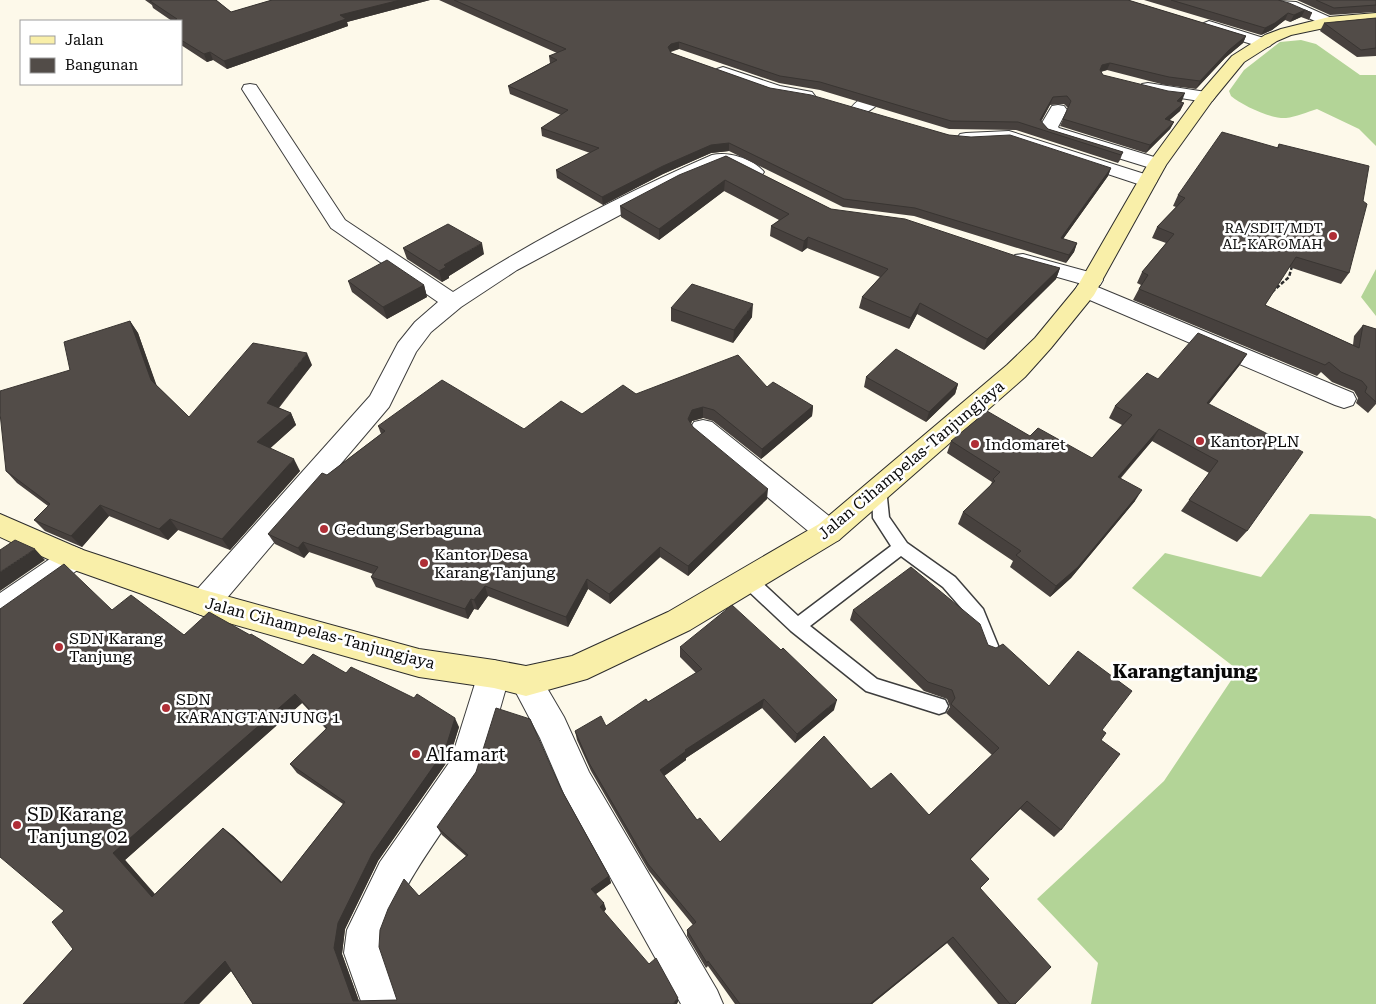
<svg xmlns="http://www.w3.org/2000/svg" width="1376" height="1004" viewBox="0 0 1376 1004" font-family="'Roboto Serif',serif">
  <style>
    .forest { fill: #b3d497 }
    .lines { fill: none; stroke-linecap: round; stroke-linejoin: round }
    .lane-casing { stroke: #3d3d3d; stroke-width: 3 }
    .street-casing { stroke: #3d3d3d; stroke-width: 2 }
    .secondary-casing { stroke: #2c2c2c; stroke-width: 2 }
    .path { stroke: #2c2c2c; stroke-width: 2.5; stroke-dasharray: 4 2; stroke-linecap: butt }
    .lane { fill: #fff; fill-rule: evenodd }
    .street { fill: #fff; fill-rule: evenodd }
    .secondary { fill: #f9efa9; fill-rule: evenodd }
    .wall { fill: #47413e; fill-rule: evenodd }
    .shaded-wall { fill: #393532 }
    .building { fill: #524c48; stroke: #393532; fill-rule: evenodd }
    .poi-dot { fill: #af2e36; stroke: #fff; stroke-width: 2 }
    .labels { text-anchor: middle; dominant-baseline: central; stroke-width: 5; stroke-linejoin: round; paint-order: stroke }
    .far-poi-label { font-size: 14px; fill: #0a0a0a; stroke: #fff; text-anchor: end }
    .poi-label { font-size: 16px; fill: #0a0a0a; stroke: #fff; text-anchor: start }
    .street-label { font-size: 16px; fill: #0a0a0a; stroke: #fff }
    .quarter-label { font-size: 19px; font-weight: bold; fill: #0a0a0a; stroke: #fff }
    .near-poi-label { font-size: 19px; fill: #0a0a0a; stroke: #fff; text-anchor: start }
  </style>
  <rect width="100%" height="100%" fill="#fdf9ea"/>
  <path class="forest" d="M1301 40 1316 44 1360 75H1376V146L1359 129 1317 109C1307 112 1296 117 1286 118 1270 119 1242 105 1231 96L1229 91 1244 70 1280 42Z
    M1376 269V316L1361 297Z
    M1310 514 1370 516 1376 519V1004H1091L1098 963 1037 899 1164 781 1238 670 1132 588 1165 553 1261 577Z"/>
  <g class="lines">
    <g class="lane-casing">
      <path id="lane" d="M879 482 884 484 886 488 889 517 907 543 955 577 983 609 999 648 996 653 990 656 984 653 970 618 943 587 901 556 810 626 877 679 945 700 948 706 945 712 939 714 866 691 791 631 742 585 740 580 742 575 748 573 754 575 798 616 891 546 873 518 872 488 874 484Z"/>
    </g>
    <g class="street-casing">
      <path id="street" d="M1262 0 1296 2 1334 19 1337 22 1334 25H1324L1286 8 1264 3Z
        M1209 21 1270 40 1272 43 1270 46 1264 48 1204 29 1201 26 1204 23Z
        M723 67 780 86 812 92 815 96 812 100C791 105 739 83 717 75L715 72 717 69Z
        M1148 83 1206 92 1212 93 1215 97 1212 101 1206 102 1142 92 1140 88 1142 84Z
        M250 84 256 85 345 220 453 292C535 239 623 194 712 155 728 151 754 159 764 172L761 176 754 178 747 176 722 165 678 184 517 270 461 307 431 332 416 352 389 407 215 612 204 616 193 612 189 603 193 594 370 396 398 343 415 322 438 302 331 228 242 89 244 85Z
        M875 92 881 93 884 97C877 107 864 117 852 114L849 110C855 102 866 94 875 92Z
        M1058 105 1064 106 1067 110 1058 127 1059 128 1164 160 1166 164 1164 168 1157 170 1047 136 1039 128 1052 106Z
        M1009 131 1154 177 1157 181 1154 185 1147 187 1008 141 966 143 960 142 957 138 960 134 966 133Z
        M1023 254 1100 275 1103 280 1100 285 1095 286 1353 393 1356 399 1353 405 1344 408 1335 405 1078 295 1075 290 1078 285 1082 284 1015 265 1012 260 1015 255Z
        M703 420 712 422 839 524 843 532 839 540 829 543 819 540 694 436 690 429 694 422Z
        M73 546 83 550 87 558 83 566 11 618 0 622V593L63 550Z
        M494 660 505 664 510 674 483 768 478 780C455 814 377 915 384 953 386 970 396 988 402 1004H362L344 953 347 930 380 862 451 760 478 674 483 664Z
        M526 666 537 671 564 717 589 772 717 990 723 1004H681L565 796 540 738 510 681 515 671Z"/>
    </g>
    <g class="secondary-casing">
      <path id="secondary" d="M1376 13V23L1329 27 1291 35 1277 41 1244 62 1212 101 1166 165 1094 295 1051 348 1025 377 839 540 690 630 587 679 526 696 494 688 419 677 204 616 63 566 0 537V514L83 550 204 590 419 649 494 660 526 666 572 656 668 612 819 524 1007 365 1035 338 1077 287 1148 164 1200 93 1232 56 1265 35 1281 29 1329 17Z"/>
    </g>
    <path class="path" d="M1272 292 1289 277 1292 266"/>
    <use href="#lane" class="lane"/>
    <use href="#street" class="street"/>
    <use href="#secondary" class="secondary"/>
  </g>
  <path class="wall" d="M145 0H216L231 12 272 0H430L347 22 348 26 227 69 213 60 207 62 181 45V21H172L153 8 152 5Z
    M439 0H1128L1246 36 1243 43 1225 58 1196 89 1165 85 1107 70 1101 72 1103 75 1182 101 1181 102 1184 103 1180 111 1169 120 1174 122 1170 129 1146 153 1060 126 1068 108 1064 104 1050 105 1041 122 1048 129 1123 152 1120 160 1118 163 1016 130 949 129 820 90 779 83 679 49 671 52V53L770 88 949 135 1111 168 1108 176 1063 239 1077 243 1074 252 1066 263 914 216 843 207 729 151 711 153 663 174 603 205 557 178 556 170 590 153 542 136 541 128 561 115 510 94 508 86 550 63 549 56 557 53Z
    M1144 0H1278L1312 13 1309 20 1301 17 1290 22 1285 20 1272 30 1261 35Z
    M1292 0H1376V12L1330 15 1297 0Z
    M1376 18V56L1357 57 1320 31 1324 23Z
    M1279 144 1349 273 1341 284 1289 267 1265 305 1353 345 1354 336 1363 325 1376 329V404L1368 413 1356 403 1358 398 1354 391 1332 382 1321 372 1317 376 1133 300 1141 285 1137 283 1142 272 1166 243 1152 238 1157 227 1176 207 1173 206 1178 195 1277 148Z
    M726 156 831 209 1060 268 1056 279 984 350 917 314 909 329 859 308 862 297 880 277 807 248 802 252 770 236 771 226 779 220 724 191 659 240 621 217 620 206Z
    M403 248 484 254 449 276V278L442 282 407 259Z
    M348 281 424 285 427 297 387 319 352 292Z
    M671 308 752 317 733 343 671 321Z
    M130 321 138 333 156 385 189 417 312 365 279 408 291 413 296 425 270 448 300 471 230 550 178 530 168 540 109 516 82 547 45 531 34 520 48 506 17 483 6 471 70 370Z
    M1247 354 1239 366 1209 404 1247 531 1237 542 1181 511 1209 473 1152 441 1121 478 1135 501 1071 578 1050 597 1010 567 1013 561 958 524 963 512 990 486 992 482 947 453 951 441 1030 436 1092 458 1122 425 1109 418 1115 406 1158 379Z
    M866 377 958 384 955 394 926 422 864 387Z
    M767 387 813 406 812 416 761 459 713 421 703 418 692 421 691 424 693 427 767 499 688 576 660 557 610 604 588 589 568 627 488 596 478 610 474 609 468 619 376 587 371 577 373 574 309 552 304 558 275 544 268 534 327 475 381 434 378 426 524 429 582 414 636 394Z
    M112 610 184 635 303 665 346 673 459 727 449 759 378 861 345 929 342 954 359 1001 397 1000 419 896 466 856 442 835 437 827 561 789 609 876 611 883 596 894 606 909 604 912 678 1002 253 1004 231 971 199 1004H23L73 949 64 911ZM302 703 326 729 290 764 297 773 343 804 282 882 233 836 223 828 155 894 125 860Z
    M853 610 988 645 1049 686 1102 730 1101 740 1061 830 1054 837 1020 809 970 859 980 888 1015 1004H998L947 943 872 1004H735L708 966 706 968 687 936V930L693 925 649 871 591 771 577 740 575 731 606 726 648 702 696 673 680 657V647L834 710 795 743 762 708 686 758V760L664 776 697 820 720 842 871 789 929 815 992 755 946 713 950 707 947 699 924 691 850 620Z"/>
  <path class="shaded-wall" d="M400 0H430L347 22 348 26 227 69 224 61 340 15Z
    M1305 10 1301 17 1290 22 1294 15Z
    M1288 13 1285 20 1272 30 1261 35 1265 28Z
    M1246 36 1243 43 1225 58 1196 89 1200 81 1229 50Z
    M679 42V49L671 51 668 55V47L671 44Z
    M210 52 213 60 207 62 204 54Z
    M1110 63 1107 70 1099 72 1102 65Z
    M1185 93 1182 101 1173 108 1177 101Z
    M1053 97 1050 105 1037 128 1040 120Z
    M1184 103 1180 111 1162 127 1165 119Z
    M1174 122 1170 129 1146 153 1150 145Z
    M729 143V151L711 153 663 174 603 205 602 197 663 166 711 145Z
    M1111 168 1108 176 1058 246 1061 238Z
    M725 180 724 191 659 240V229Z
    M808 237 807 248 802 252 804 241Z
    M482 243 484 254 449 276V278L442 282 439 271 444 265Z
    M1077 243 1074 252 1066 263 1069 255Z
    M1060 268 1056 279 984 350 987 339Z
    M424 285 427 297 387 319 383 307Z
    M920 303 917 314 909 329 911 318Z
    M753 304 752 317 733 343 734 330Z
    M130 321 138 333 159 392 151 380Z
    M307 353 312 365 273 414 267 403Z
    M1247 354 1239 366 1199 416 1207 403Z
    M958 384 955 394 926 422 929 412Z
    M813 406 812 416 761 459 762 449Z
    M703 407V418L692 421 688 430V419L692 410Z
    M291 413 296 425 264 454 257 442Z
    M1159 429 1152 441 1111 488 1118 477Z
    M294 459 300 471 230 550 222 539Z
    M768 489 767 499 688 576V566Z
    M1142 490 1135 501 1071 578 1050 597 1056 586Z
    M100 505 109 516 82 547 71 536Z
    M170 519 178 530 168 540 159 529Z
    M303 542 309 552 304 558 298 548Z
    M660 547V557L610 604 609 594Z
    M35 549 45 560 0 591V572Z
    M587 579 588 589 568 627 566 617Z
    M485 586 488 596 478 610 474 600Z
    M471 599 474 609 468 619 465 609Z
    M295 694 302 703 125 860 163 904 152 897 113 853Z
    M764 699 762 708 686 758V760L660 779V770L685 750Z
    M837 700 834 710 795 743 797 734Z
    M455 718 459 727 449 759 378 861 345 929 342 954 360 1004 353 1001 334 948 338 923 372 854Z
    M1027 801 1020 809 964 866 970 859Z
    M223 828 233 836 290 890 281 883Z
    M609 876 611 883 593 896 591 889Z
    M604 903 606 909 602 914 600 907Z
    M953 937 947 943 872 1004H870Z
    M225 961 235 967 199 1004H185L184 1003Z
    M678 998V1002L677 1004H673Z"/>
  <path class="building" d="M152 0H216L231 12 272 0H400L340 15 346 19 224 61 210 52 204 54 181 40V21H172L177 19 150 1Z
    M454 0H1128L1246 36 1229 50 1200 81 1169 77 1110 63 1102 65 1100 70 1103 75 1168 91 1185 93 1177 101 1184 103 1165 119 1174 122 1150 145 1063 119 1071 101 1067 96 1053 97 1040 120 1048 129 1123 152 1121 155 1018 122 951 121 820 82 780 76 679 42 671 44 668 47 671 53 770 88 811 95 949 135 971 137 1010 135 1111 168 1061 238 1077 243 1069 255 915 208 844 199 729 143 711 145 663 166 602 197 556 170 599 148 541 128 568 110 508 86 557 60 549 56 566 49Z
    M1171 0H1278L1289 3 1312 13 1305 10 1294 15 1288 13 1275 23 1265 28Z
    M1316 0H1376V5L1334 8Z
    M1376 18V48L1361 50 1324 23Z
    M1222 132 1278 148 1279 144 1369 166 1363 201 1367 204 1349 273 1296 257 1265 305 1359 348 1363 325 1376 329V402L1365 392 1367 387 1362 381 1341 372 1329 362 1325 365 1139 289 1148 275 1142 272 1174 234 1157 227 1185 198 1178 195Z
    M726 156 831 209 905 219 1016 256 1060 268 987 339 920 303 911 318 862 297 888 269 808 237 804 241 771 226 789 214 725 180 659 229 620 206 679 175Z
    M448 224 482 243 444 265 446 267 439 271 403 248Z
    M387 260 424 285 383 307 348 281Z
    M692 284 753 304 734 330 671 308Z
    M130 321 151 380 189 417 253 343 307 353 267 403 291 413 257 442 294 459 222 539 170 519 159 529 100 505 71 536 34 520 50 504 6 471 0 413V391L70 370 64 342Z
    M1198 333 1247 354 1207 403 1303 452 1247 531 1189 500 1218 461 1159 429 1118 477 1142 490 1078 567 1056 586 1016 555 1021 551 963 512 995 481 993 479 1000 472 951 441 987 411 1030 436 1038 428 1092 458 1132 415 1115 406 1147 373 1158 379Z
    M896 349 958 384 929 412 866 377Z
    M738 355 767 387 773 382 813 406 762 449 714 410 703 407 692 410 688 419 693 427 768 489 688 566 660 547 609 594 587 579 566 617 485 586 474 600 471 599 465 609 371 577 378 567 303 542 298 548 268 534 322 473 327 475 385 431 378 426 442 380 524 429 561 401 582 414 623 385 636 394Z
    M15 540 35 549 0 572V550Z
    M64 564 112 610 131 595 184 635 209 612 250 635 251 634 303 665 313 654 346 673 351 667 414 698 417 694 455 718 445 750 372 854 338 923 334 948 353 1001 397 1000 379 947 380 930 388 909 404 879 419 896 468 855 437 827 476 772 496 708 530 719 561 789 609 876 591 889 604 903 600 907 649 964 656 958 678 998 673 1004H253L225 961 184 1003 185 1004H23L73 949 52 922 64 911 0 857V609ZM295 694 327 728 290 764 345 802 281 883 223 828 152 897 113 853Z
    M911 567 980 624 988 645 996 648 1003 644 1049 686 1078 651 1132 691 1102 730 1106 733 1101 740 1120 754 1061 830 1027 801 970 859 989 879 980 888 1051 967 1015 1004H1010L953 937 870 1004H740L708 961 707 963 687 930 696 922 648 864 589 763 575 731 601 716 606 726 646 699 648 702 702 669 680 647 732 605 781 650 783 648 837 700 797 734 764 699 685 750 686 751 660 770 697 820 700 818 720 842 824 736 871 789 891 773 929 815 999 748 951 704 955 698 952 690 928 682 853 610Z"/>
  <g class="poi-dot">
    <circle cx="1333" cy="236" r="5"/>
    <circle cx="1200" cy="441" r="5"/>
    <circle cx="975" cy="444" r="5"/>
    <circle cx="324" cy="529" r="5"/>
    <circle cx="424" cy="563" r="5"/>
    <circle cx="59" cy="647" r="5"/>
    <circle cx="166" cy="708" r="5"/>
    <circle cx="416" cy="754" r="5"/>
    <circle cx="17" cy="825" r="5"/>
  </g>
  <g class="labels">
    <g class="far-poi-label">
      <text x="1323" y="228">RA/SDIT/MDT<tspan x="1323" dy="16">AL-KAROMAH</tspan></text>
    </g>
    <g class="poi-label">
      <text x="1210" y="441">Kantor PLN</text>
      <text x="985" y="444">Indomaret</text>
      <text x="334" y="529">Gedung Serbaguna</text>
      <text x="434" y="554">Kantor Desa<tspan x="434" dy="18">Karang Tanjung</tspan></text>
      <text x="69" y="638">SDN Karang<tspan x="69" dy="18">Tanjung</tspan></text>
      <text x="176" y="699">SDN<tspan x="176" dy="18">KARANGTANJUNG 1</tspan></text>
    </g>
    <g class="street-label">
      <text transform="translate(911 460) rotate(-40)">Jalan Cihampelas-Tanjungjaya</text>
      <text transform="translate(320 633) rotate(15)">Jalan Cihampelas-Tanjungjaya</text>
    </g>
    <g class="quarter-label">
      <text x="1185" y="671">Karangtanjung</text>
    </g>
    <g class="near-poi-label">
      <text x="426" y="754">Alfamart</text>
      <text x="27" y="814">SD Karang<tspan x="27" dy="22">Tanjung 02</tspan></text>
    </g>
  </g>
  <rect x="20" y="20" width="162" height="65" fill="#ffffff" stroke="#9d9d9d"/>
  <rect x="30" y="36" width="25" height="8" fill="#f9efa9" stroke="#9d9d9d"/>
  <text x="65" y="45" font-size="15" fill="#0a0a0a">Jalan</text>
  <rect x="30" y="58" width="25" height="15" fill="#524c48" stroke="#9d9d9d"/>
  <text x="65" y="70" font-size="15" fill="#0a0a0a">Bangunan</text>
</svg>
